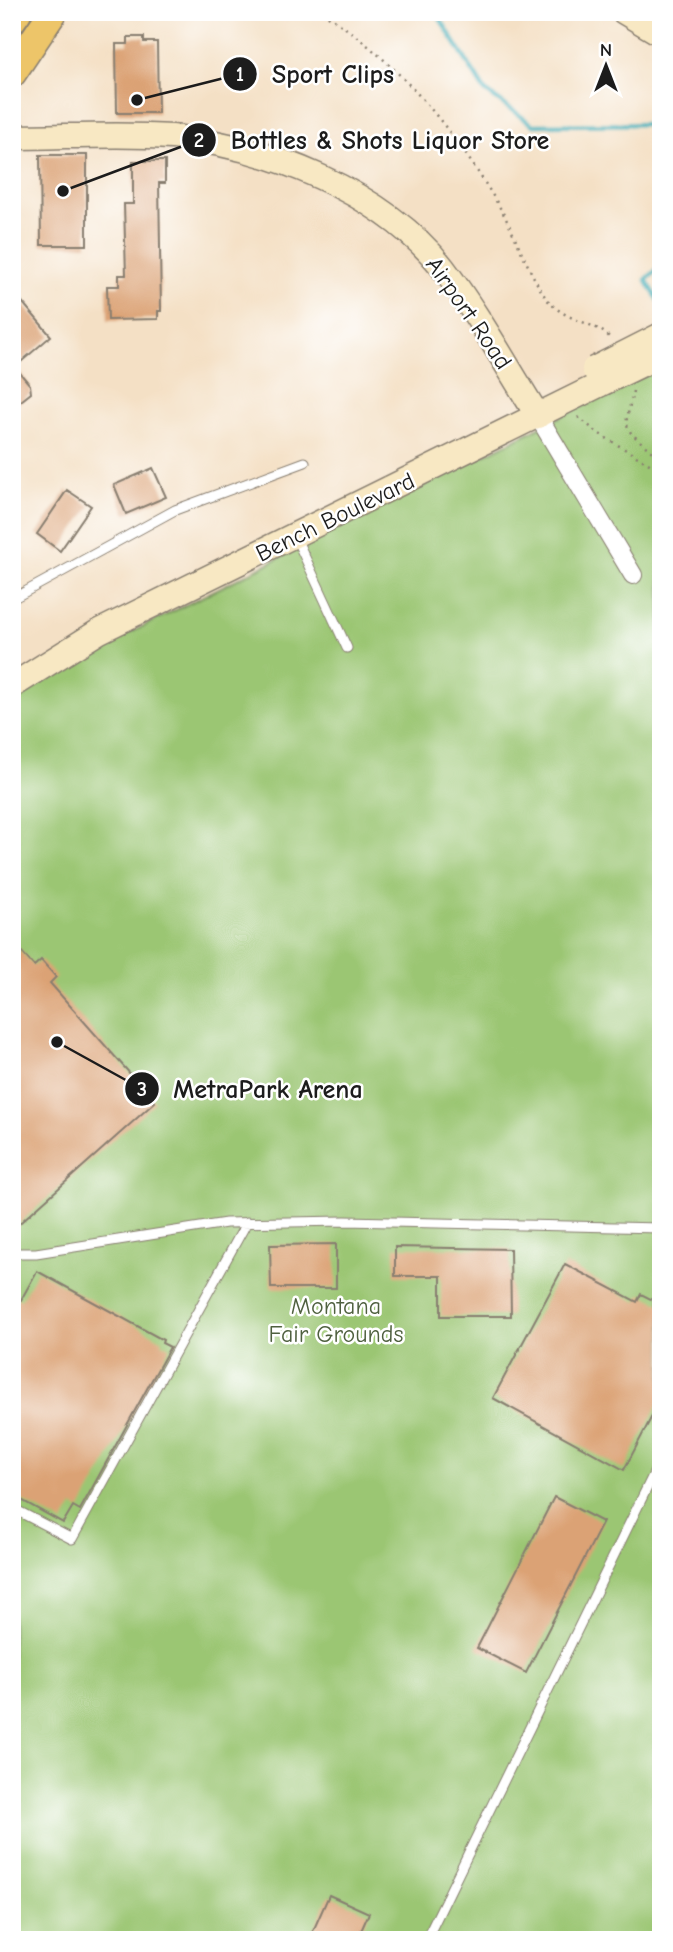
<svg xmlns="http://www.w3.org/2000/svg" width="673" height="1952" viewBox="0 0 673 1952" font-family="'Comic Neue',sans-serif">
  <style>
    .green { fill: #9bc673; stroke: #5c7148; stroke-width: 2 }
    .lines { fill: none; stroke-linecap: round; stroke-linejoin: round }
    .stream { stroke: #3bacb5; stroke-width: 4.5 }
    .building { fill: #dba274 }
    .lane-casing { stroke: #887e70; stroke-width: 11 }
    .street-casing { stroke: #887e70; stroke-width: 20 }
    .secondary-casing { stroke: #887e70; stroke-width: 27 }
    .primary-casing { stroke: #887e70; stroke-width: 31 }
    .path { stroke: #887e70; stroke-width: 2.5; stroke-dasharray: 2 5; stroke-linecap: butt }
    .lane { stroke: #fff; stroke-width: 9 }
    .street { stroke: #fff; stroke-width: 18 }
    .secondary { stroke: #f8e8c3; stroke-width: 24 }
    .primary { stroke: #edc569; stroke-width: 28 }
    .secondary-bridge-casing { stroke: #887e70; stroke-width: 27; stroke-linecap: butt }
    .secondary-bridge { stroke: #f8e8c3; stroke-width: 24 }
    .labels { text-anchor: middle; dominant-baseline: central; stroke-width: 5; stroke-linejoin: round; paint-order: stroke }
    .street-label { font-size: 24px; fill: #1c1c1c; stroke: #fff }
    .park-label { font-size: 24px; fill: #4f603f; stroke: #fff }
    .leader { fill: none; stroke: #1c1c1c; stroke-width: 2.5 }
    .callout-dot { fill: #1c1c1c; stroke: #fff; stroke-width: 2.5 }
    .mark-label { font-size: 21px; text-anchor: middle; font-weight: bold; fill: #fff }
    .callout-label { font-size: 26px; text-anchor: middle; font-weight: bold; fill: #1c1c1c; stroke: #fff; stroke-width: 5; stroke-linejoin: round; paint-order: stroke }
  </style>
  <rect width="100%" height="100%" fill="#fff"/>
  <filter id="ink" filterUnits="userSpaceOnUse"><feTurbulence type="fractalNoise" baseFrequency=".0143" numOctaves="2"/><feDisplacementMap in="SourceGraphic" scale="14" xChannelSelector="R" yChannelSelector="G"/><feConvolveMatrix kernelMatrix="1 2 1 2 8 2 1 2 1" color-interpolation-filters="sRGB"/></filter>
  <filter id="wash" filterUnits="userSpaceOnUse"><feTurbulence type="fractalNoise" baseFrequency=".00686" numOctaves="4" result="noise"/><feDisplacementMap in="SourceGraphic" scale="28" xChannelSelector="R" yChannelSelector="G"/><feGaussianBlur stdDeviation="1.57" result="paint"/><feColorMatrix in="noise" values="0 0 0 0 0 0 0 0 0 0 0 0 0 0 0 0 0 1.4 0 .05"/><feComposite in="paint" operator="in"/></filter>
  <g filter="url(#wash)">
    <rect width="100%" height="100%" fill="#f4e0c5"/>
    <path class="green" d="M661 366V1940H12V700L58 669Z"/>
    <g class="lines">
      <path class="stream" d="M436 12 485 91 533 125 661 124
        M661 266 646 280 661 304"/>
    </g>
    <g id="blocks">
      <path class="building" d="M128 37H144V42H157L158 113H117L116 44H128Z
        M40 155H87V245H41Z
        M133 161H165V183H159L161 311H158V319L108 320 107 286H119V275H126L124 204H133Z
        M12 290 51 336 15 367 30 385 31 393 12 408Z
        M153 468 166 497 126 514 114 485Z
        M67 490 91 506 60 551 37 534Z
        M12 941 34 966 41 960 56 977 50 983 155 1102 12 1230Z
        M336 1244V1288H271L270 1245Z
        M395 1247 510 1249 511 1316H441V1276H395Z
        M565 1264 637 1302 641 1294 661 1304V1399L624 1470 493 1398Z
        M37 1271 163 1340 162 1343 170 1347 80 1510 73 1506 63 1523 12 1495V1295L21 1300Z
        M554 1497 603 1522 526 1673 477 1648Z
        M329 1895 369 1913 357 1940H309Z"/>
    </g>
  </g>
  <g filter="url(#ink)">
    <use href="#blocks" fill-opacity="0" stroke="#887e70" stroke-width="2"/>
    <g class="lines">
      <g class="lane-casing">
        <path id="lane" d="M295 536 347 648
          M12 599 175 510 305 462
          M12 1253H36L226 1223 345 1221 661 1228
          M12 1508 72 1539 247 1222
          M426 1940 661 1459"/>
      </g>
      <g class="street-casing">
        <path id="street" d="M538 416 633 575"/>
      </g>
      <g class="secondary-casing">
        <path id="secondary" d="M624 12 661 34
          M12 137C65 137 119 133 172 137 266 145 383 192 443 268 478 314 507 367 538 416
          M12 686 98 632 601 384"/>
      </g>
      <g class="primary-casing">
        <path id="primary" d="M12 19 17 12
          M12 73 53 12"/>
      </g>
      <path class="path" d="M322 12C398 60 459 136 503 213 516 237 532 279 546 298 566 324 596 320 612 340
        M633 391 626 423 631 433 661 460
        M578 417 598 433 661 471"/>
      <use href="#lane" class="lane"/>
      <use href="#street" class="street"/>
      <use href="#secondary" class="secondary"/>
      <use href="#primary" class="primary"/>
      <g class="secondary-bridge-casing">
        <path id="secondary-bridge" d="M594 369 661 335
          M601 384 661 355"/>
      </g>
      <use href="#secondary-bridge" class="secondary-bridge"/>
    </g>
  </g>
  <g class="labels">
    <g class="street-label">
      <text transform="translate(469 313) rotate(55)">Airport Road</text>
      <text transform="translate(335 517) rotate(-26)">Bench Boulevard</text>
    </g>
    <g class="park-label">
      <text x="336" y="1306">Montana<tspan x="336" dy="28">Fair Grounds</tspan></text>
    </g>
  </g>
  <path class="leader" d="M137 100L240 74M63 191L199 140M57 1042L142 1089"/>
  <g class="callout-dot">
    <circle cx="137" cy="100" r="7"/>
    <circle cx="63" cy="191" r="7"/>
    <circle cx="57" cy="1042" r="7"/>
    <circle cx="240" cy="74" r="18"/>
    <circle cx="199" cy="140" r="18"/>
    <circle cx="142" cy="1089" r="18"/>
  </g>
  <g class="mark-label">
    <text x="240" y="81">1</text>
    <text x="199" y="147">2</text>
    <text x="142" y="1096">3</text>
  </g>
  <g class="callout-label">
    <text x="333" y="83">Sport Clips</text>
    <text x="390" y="149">Bottles &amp; Shots Liquor Store</text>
    <text x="268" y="1098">MetraPark Arena</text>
  </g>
  <rect width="673" height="1952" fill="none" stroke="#fff" stroke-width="42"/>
  <g transform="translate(606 66)" stroke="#ffffff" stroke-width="5" paint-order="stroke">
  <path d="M0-5L12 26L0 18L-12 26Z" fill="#1c1c1c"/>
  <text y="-10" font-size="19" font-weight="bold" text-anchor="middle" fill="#1c1c1c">N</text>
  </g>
</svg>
